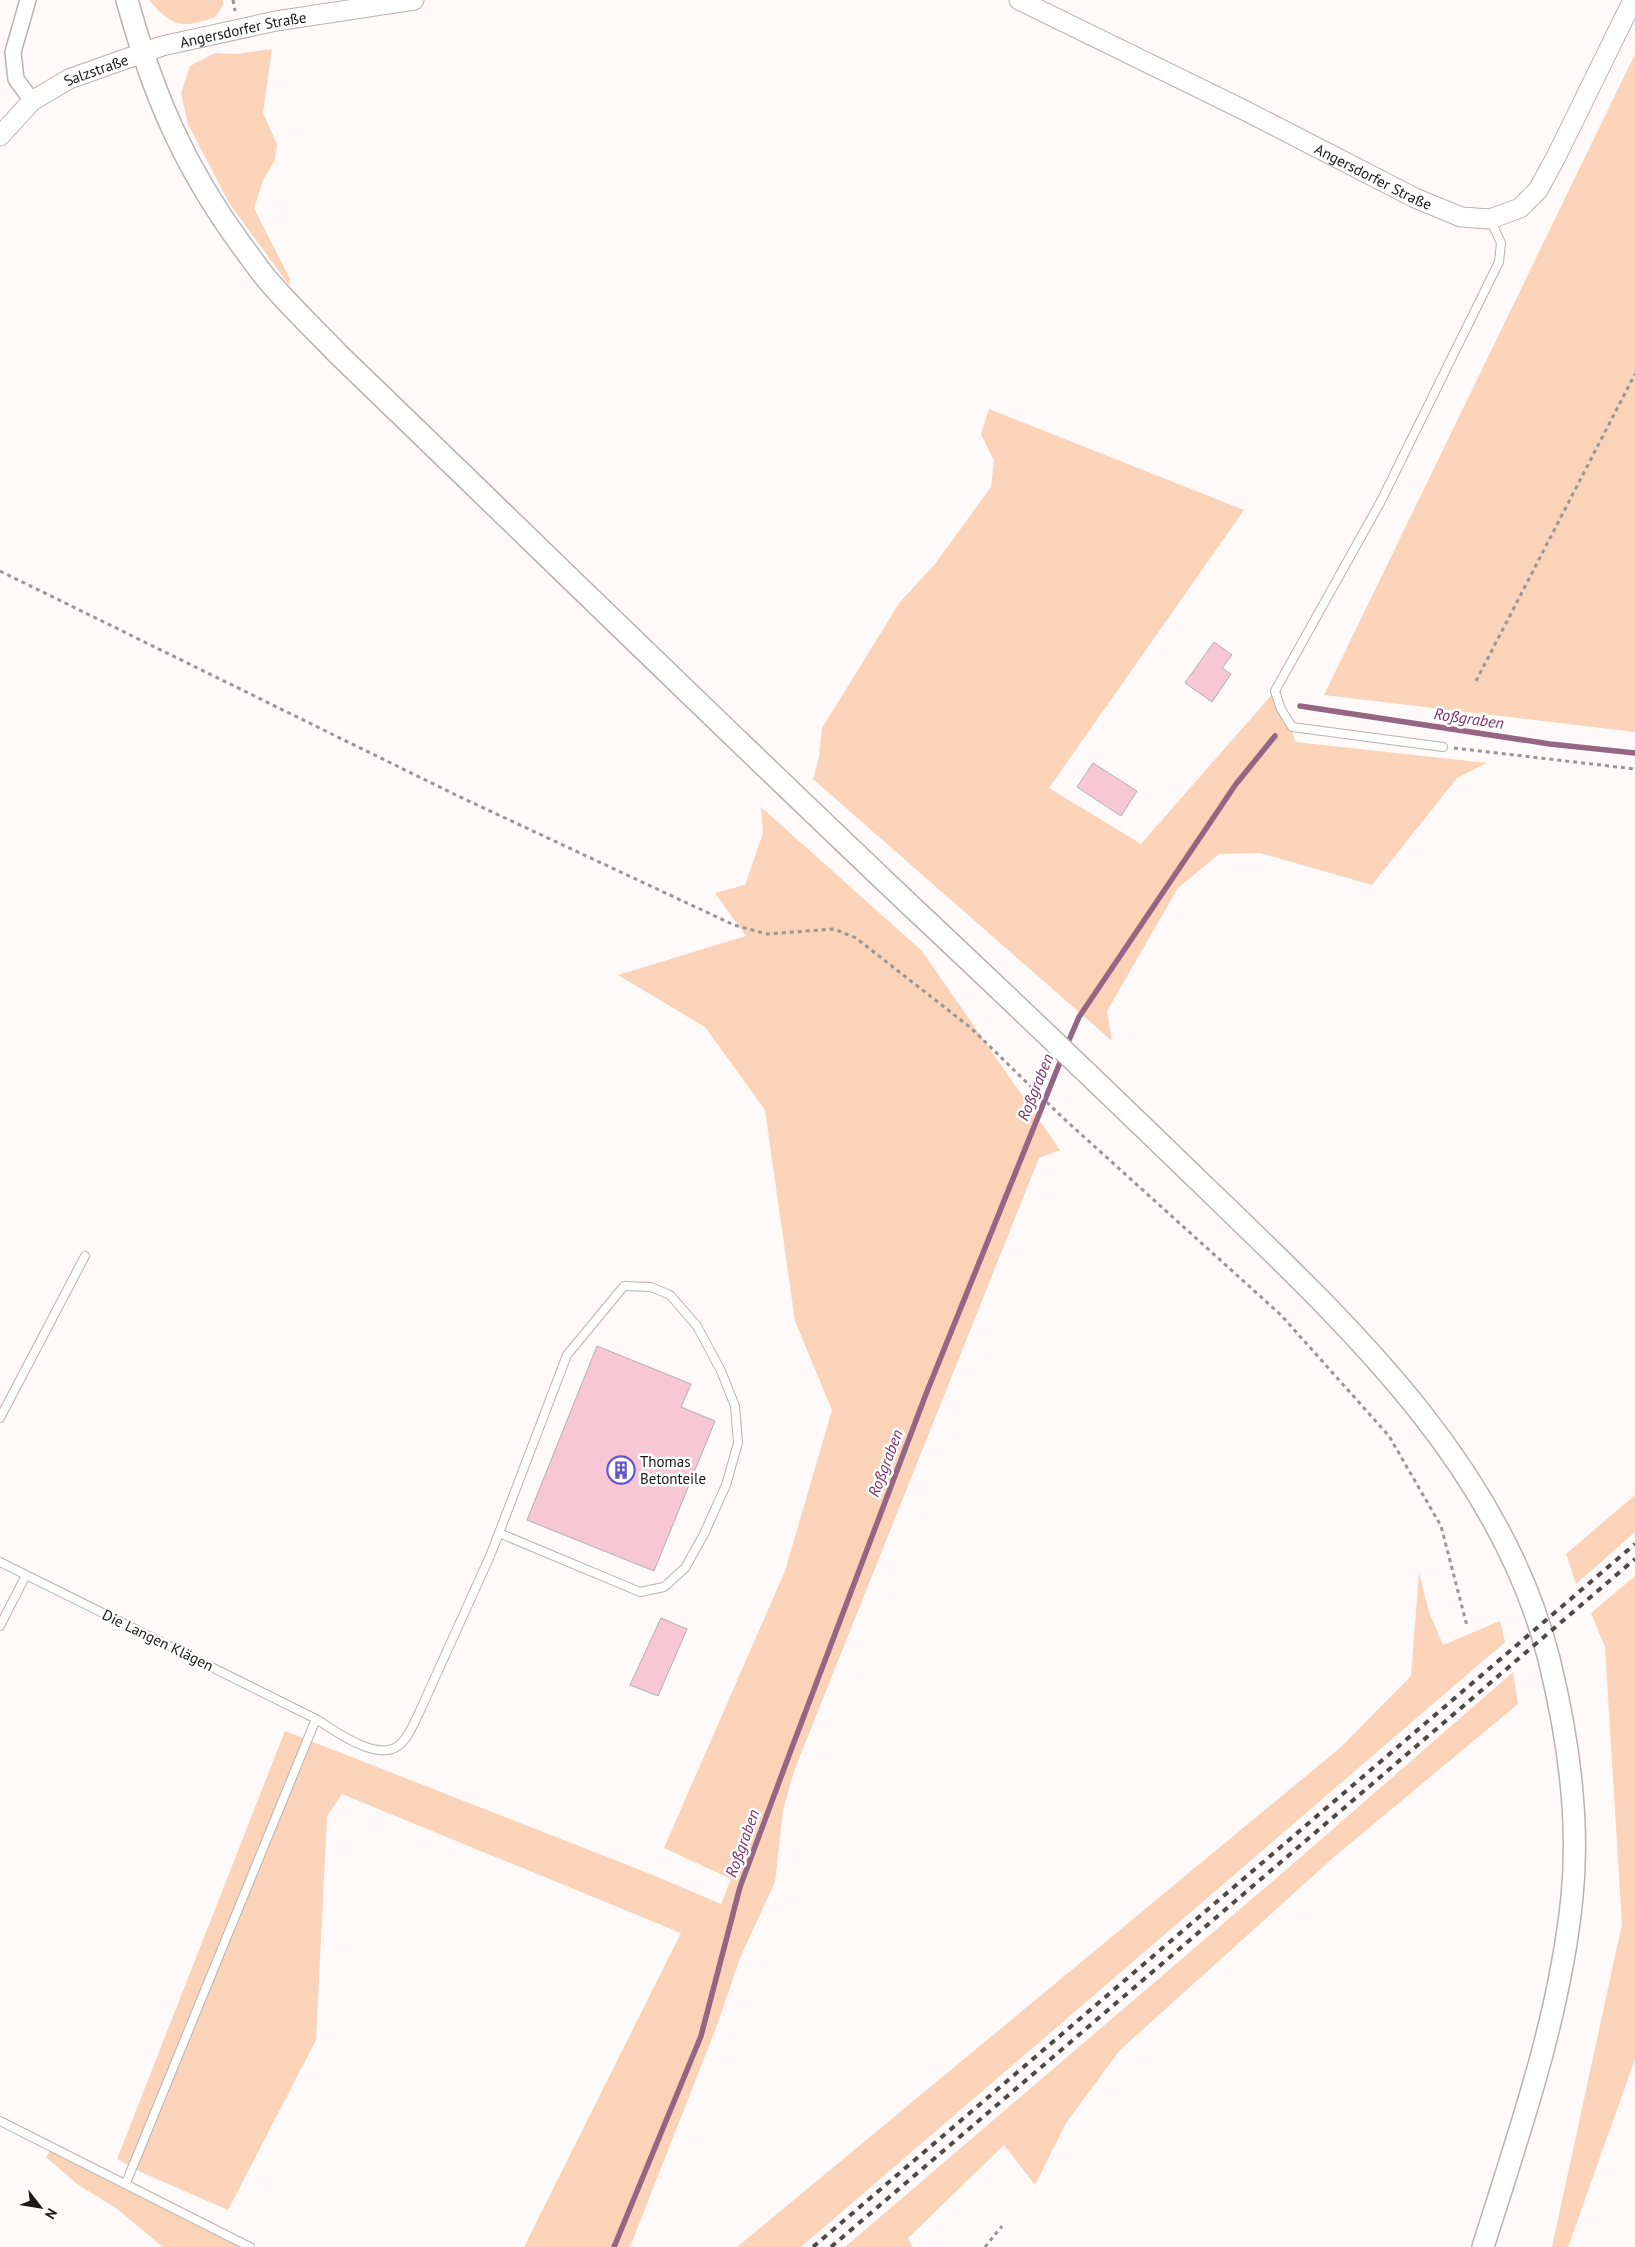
<svg xmlns="http://www.w3.org/2000/svg" width="1635" height="2247" viewBox="0 0 1635 2247" font-family="'PT Sans',sans-serif">
  <style>
    .green { fill: #fbd3b8 }
    .lines { fill: none; stroke-linecap: round; stroke-linejoin: round }
    .stream { stroke: #946684; stroke-width: 5.5 }
    .building { fill: #f7c7d5; stroke: #b3aeaf }
    .service-casing { stroke: #b8b2b2; stroke-width: 10 }
    .minor-casing { stroke: #b8b2b2; stroke-width: 18 }
    .tertiary-casing { stroke: #b8b2b2; stroke-width: 21 }
    .secondary-casing { stroke: #b8b2b2; stroke-width: 24 }
    .path { stroke: #9a9696; stroke-width: 3; stroke-dasharray: 4 4; stroke-linecap: butt }
    .service { stroke: #fff; stroke-width: 8 }
    .minor { stroke: #fff; stroke-width: 15 }
    .tertiary { stroke: #fff; stroke-width: 19 }
    .secondary { stroke: #fff; stroke-width: 21 }
    .rail { stroke: #4c4949; stroke-width: 4; stroke-dasharray: 6 6; stroke-linecap: butt }
    .labels { text-anchor: middle; dominant-baseline: central; stroke-width: 5; stroke-linejoin: round; paint-order: stroke }
    .street-label { font-size: 15px; fill: #191717; stroke: #fff }
    .poi-label { font-size: 15px; fill: #191717; stroke: #fff; text-anchor: start }
    .water-label { font-size: 16px; font-style: italic; fill: #7d3168; stroke: #fff }
  </style>
  <rect width="100%" height="100%" fill="#fff9f9"/>
  <path class="green" d="M149 0H223V5L215 17C182 29 172 27 149 0Z
    M272 49 263 113 277 144 275 160 263 180 254 208 290 279 289 285 229 203 188 124 181 93 190 66 215 53 236 54Z
    M1635 54V732L1324 695Z
    M989 409 1244 510 1049 788 1141 844 1275 691 1296 742 1487 763 1457 778 1372 885 1260 853 1219 854 1178 888 1107 1011 1112 1041 813 779 819 757 822 728 900 602 935 564 991 487 994 461 981 434Z
    M761 807 922 951 1060 1150 1039 1158 794 1771 783 1810 775 1882 740 1958 716 2028 630 2247H524L681 1933 342 1794 327 1816 316 2040 228 2210 143 2173 117 2159 285 1731 653 1875 721 1904 731 1879 664 1848 785 1571 832 1410 795 1321 765 1110 705 1027 618 975 746 936 715 893 745 885 763 833Z
    M1635 1495V1532L1576 1584 1566 1554Z
    M1419 1573 1429 1612 1443 1645 1500 1621 1505 1642 801 2247H737L1341 1747 1411 1676Z
    M1635 1576V2059L1568 2247H1552L1622 1924 1605 1647 1591 1613Z
    M1513 1672 1518 1704 1334 1857 1120 2050 1066 2123 1035 2185 1004 2145 908 2238 913 2247H845L1301 1857Z
    M53 2147 250 2247H163L116 2208 77 2184 46 2157Z"/>
  <g class="lines">
    <path class="stream" d="M1300 706 1550 744 1635 753
      M1066 1047 1079 1017 1236 784 1275 736
      M614 2247 701 2036 740 1887 791 1750 926 1394 1063 1055"/>
  </g>
  <path class="building" d="M1214 642 1232 655 1222 668 1231 674 1212 702 1185 683Z
    M1093 763 1137 791 1121 816 1077 787Z
    M597 1346 691 1384 681 1407 715 1421 654 1571 527 1520Z
    M661 1618 687 1629 658 1696 630 1685Z"/>
  <g class="lines">
    <g class="service-casing">
      <path id="service" d="M1443 747 1292 727 1281 709 1275 691 1381 501 1499 262 1501 243 1490 219
        M0 1418 85 1256
        M0 1562 316 1719C334 1730 376 1762 398 1746 408 1739 414 1723 419 1713L490 1556 499 1533 567 1355 624 1286 651 1287 670 1295 697 1326 721 1371 735 1406 738 1443 726 1485 704 1534 685 1568 664 1587 640 1592 499 1533
        M0 1626 26 1575
        M0 2121 250 2247
        M126 2183 316 1719"/>
    </g>
    <g class="minor-casing">
      <path id="minor" d="M28 0 13 52 16 79 32 101"/>
    </g>
    <g class="tertiary-casing">
      <g id="tertiary">
        <path id="s1" d="M1019 0 1242 109 1415 198 1461 217 1490 219 1520 208 1538 190 1556 157 1633 0"/>
        <path id="s2" d="M0 136 32 101 69 79 162 46 276 21 414 0"/>
      </g>
    </g>
    <g class="secondary-casing">
      <path id="secondary" d="M127 0C153 94 184 167 242 246 252 259 261 273 272 285 293 309 316 331 338 354 529 538 718 723 910 905 1007 996 1103 1088 1198 1180 1339 1317 1499 1460 1549 1659 1568 1736 1580 1818 1572 1897 1560 2017 1519 2133 1483 2247"/>
    </g>
    <path class="path" d="M233 0 235 11
      M0 571 458 796 734 925 767 934 834 929 856 938 971 1028 1062 1117 1281 1315 1389 1436 1441 1526 1467 1626
      M1476 681 1635 374
      M1454 748 1635 769
      M985 2247 1002 2226"/>
    <use href="#service" class="service"/>
    <use href="#minor" class="minor"/>
    <use href="#tertiary" class="tertiary"/>
    <use href="#secondary" class="secondary"/>
    <path class="rail" d="M813 2247 1635 1544
      M831 2247 1635 1559"/>
  </g>
  <defs>
    <g id="building-ring" transform="scale(1.4375)"><circle r="9.5" fill="#fff" stroke="#6155ce" stroke-width="1.5"/><path d="M-4-6H4V6H1V3H-1V6H-4ZM-2.5-4.3h1.7v1.8h-1.7ZM.8-4.3h1.7v1.8H.8ZM-2.5-1h1.7V.8h-1.7ZM.8-1h1.7V.8H.8Z" fill="#6155ce"/></g>
  </defs>
  <g fill-rule="evenodd">
    <use href="#building-ring" x="621" y="1470"/>
  </g>
  <g class="labels">
    <g class="street-label">
      <text stroke="none"><textPath href="#s2" startOffset="272">Angersdorfer Straße</textPath></text>
      <text stroke="none"><textPath href="#s2" startOffset="119">Salzstraße</textPath></text>
      <text stroke="none"><textPath href="#s1" startOffset="396">Angersdorfer Straße</textPath></text>
      <text transform="translate(158 1640) rotate(26)">Die Langen Klägen</text>
    </g>
    <g class="poi-label">
      <text x="640" y="1461">Thomas<tspan x="640" dy="17">Betonteile</tspan></text>
    </g>
    <g class="water-label">
      <text transform="translate(1469 718) rotate(8)">Roßgraben</text>
      <text transform="translate(1035 1087) rotate(-68)">Roßgraben</text>
      <text transform="translate(885 1463) rotate(-69)">Roßgraben</text>
      <text transform="translate(742 1843) rotate(-70)">Roßgraben</text>
    </g>
  </g>
  <g transform="translate(40 2207) rotate(121)" stroke="#ffffff" stroke-width="4" paint-order="stroke">
  <path d="M0-4L9 19L0 12L-9 19Z" fill="#191717"/>
  <text y="-8" font-size="14" font-weight="bold" text-anchor="middle" fill="#191717">N</text>
  </g>
</svg>
